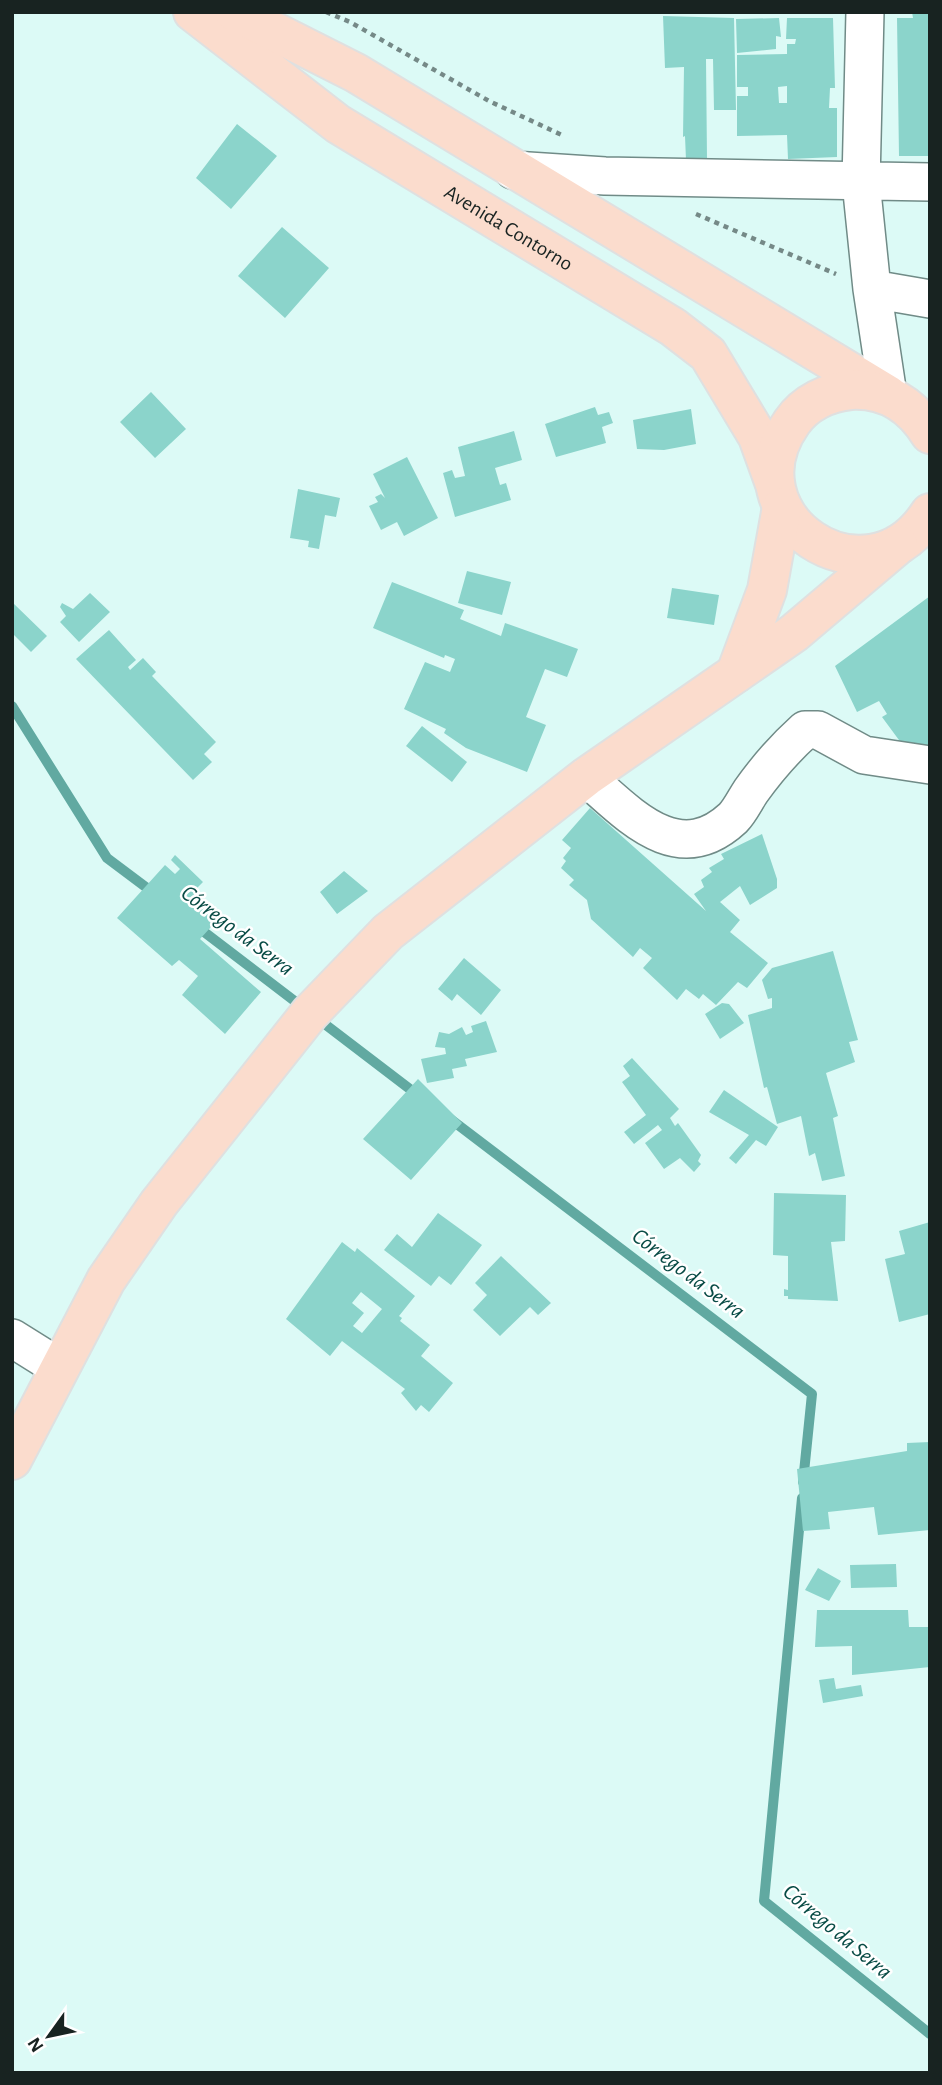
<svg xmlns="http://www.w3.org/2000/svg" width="942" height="2085" viewBox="0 0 942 2085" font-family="'Alegreya Sans',sans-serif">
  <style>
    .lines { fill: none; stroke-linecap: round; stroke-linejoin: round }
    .stream { stroke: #61a9a1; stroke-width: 10 }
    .building { fill: #8bd4cb; fill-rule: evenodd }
    .minor-casing { stroke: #708b87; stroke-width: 40 }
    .major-casing { stroke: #dfe0e0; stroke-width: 42 }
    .path { stroke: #758987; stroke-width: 4.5; stroke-dasharray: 5 5; stroke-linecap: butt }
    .minor { stroke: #fff; stroke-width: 37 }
    .major { stroke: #fbdccd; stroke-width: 38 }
    .labels { text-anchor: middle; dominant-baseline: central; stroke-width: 5; stroke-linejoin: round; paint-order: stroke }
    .street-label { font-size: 21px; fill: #182321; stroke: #fff }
    .water-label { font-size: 23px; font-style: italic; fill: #084b45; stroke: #fff }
  </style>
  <rect width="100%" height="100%" fill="#dcfaf6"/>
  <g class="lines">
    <path class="stream" d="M12 706 107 858 155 894
      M195 925 419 1096
      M449 1118 812 1394 803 1482
      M802 1498 764 1901 930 2034"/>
  </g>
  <path class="building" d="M912 12H930V156H899L897 18H913Z
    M663 16 734 18 736 110H714L713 59H706L707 159 686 160 685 136 683 137 684 67 665 68Z
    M779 18 781 37 776 36V49L737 53 736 19Z
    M787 18H833L835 88H830L829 108H837V157L788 159 787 135 737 136V96H748V87H737V55L787 54V44H795L796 39H786ZM787 86V103H779L778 87Z
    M237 124 277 156 231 209 196 178Z
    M282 227 329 268 285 318 238 276Z
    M151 392 186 429 155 458 120 422Z
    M595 407 598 415 609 412 613 423 602 427 606 443 556 457 545 424Z
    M691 409 696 444 664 450 637 449 633 420Z
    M514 431 522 460 495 468 500 485 506 483 511 500 455 517 443 473 452 470 455 478 465 476 458 447Z
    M407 457 438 518 404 536 397 522 381 530 369 506 378 502 375 497 381 494 385 498 373 474Z
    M298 489 340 498 336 517 325 515 319 549 308 547 309 541 290 538Z
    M467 571 511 582 502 615 458 603Z
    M392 582 464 610 460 619 501 636 505 623 578 649 567 677 545 669 526 717 546 725 527 772 466 748 444 733 446 729 404 709 425 662 450 672 455 659 445 655 444 658 373 628Z
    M672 588 719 595 714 625 667 618Z
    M90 593 110 612 79 642 60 622 66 616 60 607 62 603 73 609Z
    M930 596V747L910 755 882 717 887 714 879 701 857 712 835 666Z
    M12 602 47 636 31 652 12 633Z
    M109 630 136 660 128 667 130 670 143 658 156 672 152 676 216 742 204 754 212 762 193 780 76 659Z
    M422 726 467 762 452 782 406 746Z
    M590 808 706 911 694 894 704 887 701 880 712 872 709 868 724 859 721 854 762 834 777 879V888L750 905 740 886 720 902 740 920 730 932 768 963 747 988 738 982 716 1005 703 994 699 999 686 989 677 1000 643 968 652 958 640 948 633 957 591 919 587 900 569 885 574 880 561 868 566 861 563 858 571 848 562 840Z
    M175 855 203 882 194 891 221 916 200 939 261 992 225 1034 182 995 198 976 179 960 172 966 117 918 165 865 175 874 180 869 171 860Z
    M344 871 368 891 337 914 320 892Z
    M833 951 858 1040 849 1042 855 1062 826 1073 838 1116 833 1118 845 1176 822 1181 815 1153 809 1156 801 1116 777 1124 767 1087 764 1088 748 1015 772 1008V998L768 999 762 980 772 968Z
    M464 958 501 990 481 1015 457 994 452 1001 438 989Z
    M722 1003 729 1004 744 1023 720 1039 705 1014Z
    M486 1021 497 1052 465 1059 467 1066 452 1069 454 1078 427 1083 421 1059 446 1054 445 1048 435 1047 439 1032 449 1034 462 1027 466 1035 473 1032 471 1026Z
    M632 1058 679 1109 670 1118 675 1126 678 1123 701 1155 698 1161 701 1164 694 1172 680 1158 664 1169 645 1143 662 1130 658 1125 634 1144 624 1132 646 1115 622 1082 630 1076 623 1066Z
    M418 1079 462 1123 411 1180 363 1139Z
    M724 1090 778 1127 766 1146 756 1140 736 1164 729 1158 749 1135 709 1112Z
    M774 1193 846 1195 845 1241 831 1242 838 1301 788 1299V1296H784V1289L788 1290V1256L773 1255Z
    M438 1213 482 1245 451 1285 439 1276 431 1286 384 1250 397 1234 412 1247Z
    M930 1222V1314L899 1322 885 1259 905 1254 899 1231Z
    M342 1242 355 1252 357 1248 415 1296 399 1316 402 1318 400 1321 430 1345 421 1356 453 1383 429 1412 421 1405 416 1411 401 1393 405 1389 342 1341 330 1356 286 1319ZM361 1292 382 1309 362 1333 353 1326 364 1313 352 1303Z
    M501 1256 551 1303 538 1315 530 1307 500 1336 473 1310 487 1295 475 1283Z
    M930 1442V1530L878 1535 874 1507 828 1512 830 1529 803 1531 797 1469 907 1451V1443Z
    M896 1564 897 1587 851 1588 850 1565Z
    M818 1568 841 1581 829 1601 805 1590Z
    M817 1610H908L909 1627H930V1667L852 1675V1646L815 1647Z
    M834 1678 836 1689 861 1685 863 1696 823 1703 819 1680Z"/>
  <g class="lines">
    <g class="minor-casing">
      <path id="minor" d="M865 12 861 182 872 289 888 395
        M513 170 605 176 930 182
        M872 289 930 299
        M586 777C628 813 677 870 733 818 740 811 745 800 751 791 766 770 785 748 805 730H818L864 755 930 765
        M12 1338 60 1368"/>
    </g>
    <g class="major-casing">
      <g id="major">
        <path id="s1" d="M193 12 338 124 673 327 708 354 758 437 775 484"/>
        <path d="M235 12 356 73 888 395"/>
        <path d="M930 434C912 405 885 388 851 390 828 392 805 403 792 422 725 516 866 612 930 513"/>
        <path d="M736 673 767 590 782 507"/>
        <path d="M12 1460 106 1280 159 1203 310 1013 388 932 586 777 794 633 898 545"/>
      </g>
    </g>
    <path class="path" d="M326 12 350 22 489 101 564 136
      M696 214 836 274"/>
    <use href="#minor" class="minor"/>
    <use href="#major" class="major"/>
  </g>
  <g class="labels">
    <g class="street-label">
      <text stroke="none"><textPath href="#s1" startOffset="383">Avenida Contorno</textPath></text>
    </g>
    <g class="water-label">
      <text transform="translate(237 931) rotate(37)">Córrego da Serra</text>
      <text transform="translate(688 1274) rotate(37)">Córrego da Serra</text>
      <text transform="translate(837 1932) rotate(40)">Córrego da Serra</text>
    </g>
  </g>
  <rect width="942" height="2085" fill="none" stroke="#182321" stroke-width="28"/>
  <g transform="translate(49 2036) rotate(237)" stroke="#ffffff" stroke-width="5" paint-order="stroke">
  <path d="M0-5L12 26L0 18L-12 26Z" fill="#182321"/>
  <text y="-10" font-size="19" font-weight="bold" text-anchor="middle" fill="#182321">N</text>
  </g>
</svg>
